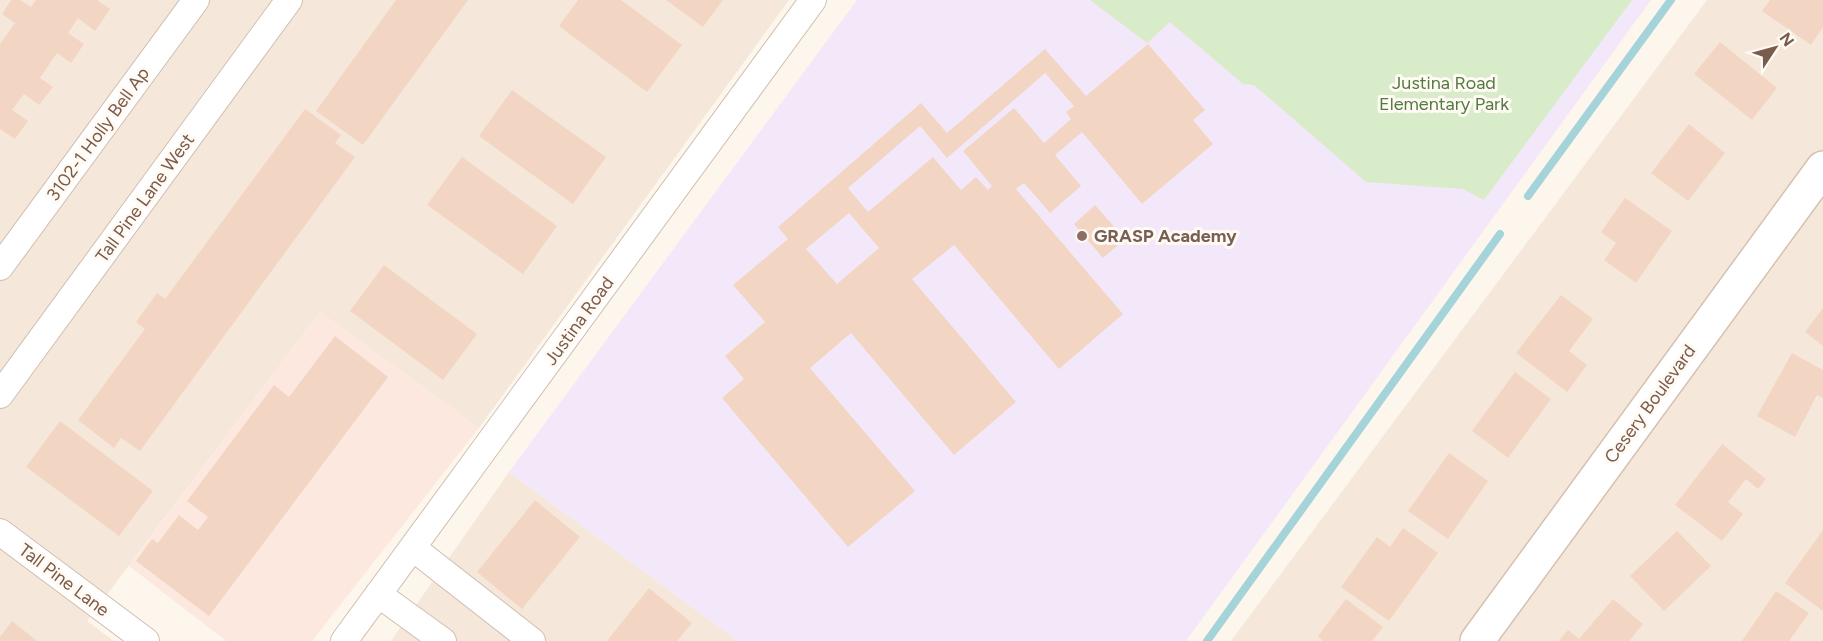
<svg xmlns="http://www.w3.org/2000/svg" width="1823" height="641" viewBox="0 0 1823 641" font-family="Figtree,sans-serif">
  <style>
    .residential { fill: #f5e8da }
    .commercial { fill: #fde8e0 }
    .education { fill: #f3e8fa }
    .green { fill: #d8ecc9 }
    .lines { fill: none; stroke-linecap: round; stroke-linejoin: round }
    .stream { stroke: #a5d3da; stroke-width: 8 }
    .building { fill: #f3d5c3; fill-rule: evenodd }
    .minor-casing { stroke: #d1beb0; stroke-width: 28 }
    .secondary-casing { stroke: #d6c0b0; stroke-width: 36 }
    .minor { stroke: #fff; stroke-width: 26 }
    .secondary { stroke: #fff; stroke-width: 33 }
    .education-dot { fill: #8d6e63; stroke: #fffaf3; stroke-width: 2 }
    .labels { text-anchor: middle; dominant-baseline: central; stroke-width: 6; stroke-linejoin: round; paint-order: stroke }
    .park-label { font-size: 18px; fill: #537a41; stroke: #fffaf3 }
    .street-label { font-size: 18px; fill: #7a5c4d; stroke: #fffaf3 }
    .education-label { font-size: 18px; font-weight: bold; fill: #785e54; stroke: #fffaf3; text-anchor: start }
  </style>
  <rect width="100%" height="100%" fill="#fdf6ec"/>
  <path class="residential" d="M0 0H789L479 428 320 312 87 621 114 641H0Z
    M1707 0H1823V641H1231Z
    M509 472 738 641H391Z"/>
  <path class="commercial" d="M320 312 479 428 312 641H226L129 566Z"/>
  <path class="education" d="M857 0H1651L1186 641H738L509 472Z"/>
  <path class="green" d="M1090 0H1632L1484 200 1463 189 1366 182 1254 85 1243 84 1170 22 1147 43Z"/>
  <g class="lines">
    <path class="stream" d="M1528 196 1671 0
      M1207 641 1500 234"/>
  </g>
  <path class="building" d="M11 0H20L31 7 36 0H97L110 9 95 31 78 18 68 33 84 44 71 63 57 53 40 78 53 87 39 105 24 94 12 110 28 121 15 139 0 129V44L15 23 2 14Z
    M396 0H468L363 145 316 111Z
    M578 0H621L682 45 647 92 559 26Z
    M666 0H723L703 27Z
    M1770 0H1823V27L1811 45 1762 11Z
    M1720 42 1777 88 1752 120 1694 74Z
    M1148 44 1205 110 1193 120 1213 144 1142 204 1082 132 1055 155 1081 186 1050 213 1024 183 1016 189 1123 314 1059 369 954 245 912 279 1016 402 954 455 851 333 810 368 915 491 848 547 722 398 744 379 725 356 765 322 733 285 788 239 778 227 921 103 947 133 1045 49 1086 96ZM1045 73 1074 106 1066 112 1071 119 1044 143 1014 108 963 151 992 186 988 190 976 177 961 190 933 157 868 212 848 188 920 126 947 158ZM849 213 879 248 837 284 806 249Z
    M512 90 606 157 573 204 479 136Z
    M305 109 341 135 335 143 355 157 140 451 121 438 114 448 78 420 145 329 136 322 157 293 165 299Z
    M1689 124 1725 153 1688 201 1651 173Z
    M462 157 557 226 523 274 427 205Z
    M1625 198 1672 231 1636 283 1604 260 1616 243 1601 232Z
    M1095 205 1125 239 1103 258 1074 224Z
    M384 265 477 334 443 380 350 311Z
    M1561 295 1593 319 1569 351 1587 365 1567 392 1516 353Z
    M1823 308V346L1805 332Z
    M335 336 388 377 209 616 136 561 152 539 158 543 179 515 198 530 208 517 187 501 274 385 289 397Z
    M1792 353 1823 370V398L1817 395 1795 437 1757 416Z
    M1515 372 1551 399 1508 458 1472 431Z
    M60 421 153 491 119 536 26 467Z
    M1722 444 1766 479 1758 489 1746 479 1728 502 1743 514 1722 541 1675 505Z
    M1449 453 1488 481 1448 539 1408 511Z
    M535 500 580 537 522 609 477 572Z
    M1403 528 1438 553 1389 621 1341 587 1377 537 1390 547Z
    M1823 530V611L1785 583Z
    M1677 531 1711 566 1664 611 1630 576Z
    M649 588 692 623 677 641H607Z
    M1776 591 1809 613 1789 641H1742Z
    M1346 599 1383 627 1372 641H1323L1318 636Z
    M1613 599 1643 624 1629 641H1559L1568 630 1579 639Z
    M12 621 37 641H0V637Z"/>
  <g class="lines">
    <g class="minor-casing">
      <path id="minor" d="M0 267 196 0
        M0 395 289 0
        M0 532 146 641
        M413 548 532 641
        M378 594 443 641
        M344 641 813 0"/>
    </g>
    <g class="secondary-casing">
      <path id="secondary" d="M1477 641 1823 168"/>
    </g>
    <use href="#minor" class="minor"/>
    <use href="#secondary" class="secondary"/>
  </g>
  <circle class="education-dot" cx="1082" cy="236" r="6"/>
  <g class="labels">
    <g class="park-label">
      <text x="1444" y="83">Justina Road<tspan x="1444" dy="21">Elementary Park</tspan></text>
    </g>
    <g class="street-label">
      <text transform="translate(98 134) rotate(-54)">3102-1 Holly Bell Ap</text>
      <text transform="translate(145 198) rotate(-54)">Tall Pine Lane West</text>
      <text transform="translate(579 321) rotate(-54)">Justina Road</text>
      <text transform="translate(1650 404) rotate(-54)">Cesery Boulevard</text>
      <text transform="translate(64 580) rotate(37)">Tall Pine Lane</text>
    </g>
    <g class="education-label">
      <text x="1094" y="236">GRASP Academy</text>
    </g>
  </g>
  <g transform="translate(1775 48) rotate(54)" stroke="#fffaf3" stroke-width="4.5" paint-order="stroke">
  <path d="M0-4.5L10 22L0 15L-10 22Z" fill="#7a5c4d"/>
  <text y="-9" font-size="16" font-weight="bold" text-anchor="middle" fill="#7a5c4d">N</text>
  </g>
</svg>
